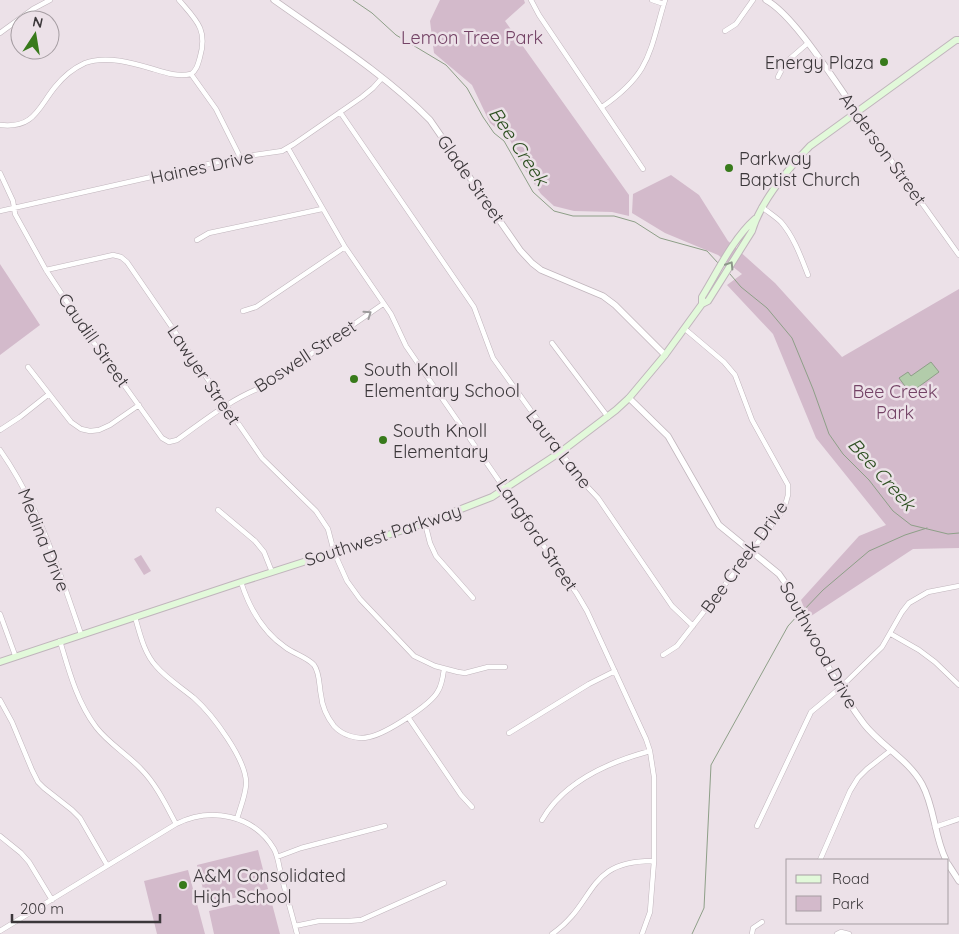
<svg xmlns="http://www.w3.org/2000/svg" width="959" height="934" viewBox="0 0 959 934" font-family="Quicksand,sans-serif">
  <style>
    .green { fill: #d3bacb }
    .water { fill: #b2ccaa; stroke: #8e9f88 }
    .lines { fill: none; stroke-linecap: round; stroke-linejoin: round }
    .stream { stroke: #8e9f88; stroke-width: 1 }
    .minor-casing { stroke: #c0b5bc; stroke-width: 5.5 }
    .tertiary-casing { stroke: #c0b5bc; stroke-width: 7 }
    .secondary-casing { stroke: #c0b5bc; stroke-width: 8 }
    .minor { stroke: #fff; stroke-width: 4.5 }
    .tertiary { stroke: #fff; stroke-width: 5.5 }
    .secondary { stroke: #e2f9da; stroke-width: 6 }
    .oneway { stroke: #8e988a }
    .oneway2 { stroke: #9d9b9c }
    .poi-dot { fill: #387a1b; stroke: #ece1e8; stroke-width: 2 }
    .labels { text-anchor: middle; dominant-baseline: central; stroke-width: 5; stroke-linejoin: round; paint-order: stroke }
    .park-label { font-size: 18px; fill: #744366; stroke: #ece1e8 }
    .poi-label { font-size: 18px; fill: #3b373a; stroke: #ece1e8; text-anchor: start }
    .street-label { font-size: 18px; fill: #3b373a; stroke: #ece1e8 }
    .water-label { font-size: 19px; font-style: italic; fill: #2d5021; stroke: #ece1e8 }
  </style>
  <rect width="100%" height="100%" fill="#ece1e8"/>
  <path class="green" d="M440 0H524L525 3 505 21 629 195V216L612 212 574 211 554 206 541 194 525 170 509 138 490 123 472 85 434 53 430 21Z
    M671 175 699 195 728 241 775 283 842 357 959 289V548L913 549 808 618 801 600 859 536 886 525 816 438 773 334 727 285 742 274 718 255 665 233 632 213 633 194Z
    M0 264 40 325 0 355Z
    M141 555 151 571 144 575 134 559Z
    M258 850 268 889 207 905 197 865Z
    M188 870 205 934H157L144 881Z
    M270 896 280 934H214L209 911Z"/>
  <path class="water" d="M931 362 939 372 910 393 899 378 908 372 911 376Z"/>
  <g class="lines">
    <path class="stream" d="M353 0 372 13 396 35 446 65 467 88 483 117 494 133 504 141 533 192 554 211 573 216H614L635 222 660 238 707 251 718 263
      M730 274 741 287 767 308 792 338 813 389 829 434 843 454 869 480 893 511 911 525 948 534 959 533
      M802 612 823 590 869 551 905 535 927 528
      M692 934 704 908 711 765 788 626 799 614"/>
    <g class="minor-casing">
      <path id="minor" d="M179 0C196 20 208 29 200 57 198 64 197 70 191 74
        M531 0 539 15 643 169
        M652 0 664 4
        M725 31 736 24 753 0
        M0 33 33 9 50 0
        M191 74 216 109 240 157
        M778 77 785 63 808 43
        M602 107C651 73 649 53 665 0
        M856 111 959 255
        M340 112 474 307 493 358 581 480 598 498 672 606 693 626
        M0 125C34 129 38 108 55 87 63 77 74 68 85 63 106 55 133 63 153 69 166 73 178 77 191 74
        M288 148 345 247 391 314 406 346 577 594 587 611 646 739 650 751 654 777V861L650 912 642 934
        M0 173 13 201 15 214 46 270 94 343 162 438 169 442 177 440C205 420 232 398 265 386L383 304
        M762 207C768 212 776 217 781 222 794 237 801 257 808 275
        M0 211 240 157 282 151 294 144 362 97 373 88 382 78
        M197 240 209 233 322 209
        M46 270 113 255 121 257 127 262 262 458 316 511 328 529 334 552 347 581 360 599 414 656 435 666 458 672 465 673 488 667H505
        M243 311 256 307 345 247
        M552 343 608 417
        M28 367 71 422 81 429 90 431 99 430 110 425 139 405
        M0 430 20 417 49 394
        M0 450C39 505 59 571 81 634
        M218 510 255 541 264 552 272 572
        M425 523 430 543 436 556 473 598
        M241 582C249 607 263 632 285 647 294 654 307 657 314 665 320 673 319 686 321 695 322 706 327 717 334 726 342 735 357 740 369 737 385 734 431 705 438 691 442 685 443 676 444 669
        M0 614 15 655
        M135 617C140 634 144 653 156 666 166 678 182 688 194 698 212 714 248 761 246 785 245 797 240 808 237 819
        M891 634 919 650 935 662 959 685
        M60 641C69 671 77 702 96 727 108 743 127 754 141 769 156 784 166 805 176 824
        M663 655 677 646 784 509 788 495V485L752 420 735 375 724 362 685 329
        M0 700 12 722 32 770 38 782 44 788 72 810 80 818 107 865
        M408 717 461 795 472 807
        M509 733 589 684 615 671
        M542 820C564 781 609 762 650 751
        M757 826 811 712 840 688 882 647 902 612 909 603 928 592 959 586
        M935 827 959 819
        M0 836 21 853 29 862 52 900
        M277 857 301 848 385 826
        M820 860 850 791 858 778 867 769 890 751
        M295 926 319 921H348L361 920 444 883
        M0 931 176 824C210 807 253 814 274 849 278 856 279 866 281 875 286 894 292 914 297 934
        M552 934C597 903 585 860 654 861
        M752 934 753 928 762 922
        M837 934 841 932 849 934"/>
    </g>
    <g class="tertiary-casing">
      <path id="tertiary" d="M274 0C326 37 386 75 430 120L520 250 532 263 541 270 603 296 615 305 665 355
        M766 0C795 16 835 82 856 111
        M629 398 668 436 719 525 779 574 786 584C810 631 832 681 864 724 881 746 908 759 922 784 935 808 934 836 946 860
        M948 864 959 881"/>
    </g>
    <g class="secondary-casing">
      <path id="secondary" d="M702 304V297C718 271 732 240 755 219
        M0 662 241 582 425 523 492 497 562 451 616 410 629 398 665 355 702 304 708 301 752 231C761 200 788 169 810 146L956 40H959"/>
    </g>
    <use href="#minor" class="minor"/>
    <use href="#tertiary" class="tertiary"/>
    <use href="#secondary" class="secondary"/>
  </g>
  <defs><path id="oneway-chevron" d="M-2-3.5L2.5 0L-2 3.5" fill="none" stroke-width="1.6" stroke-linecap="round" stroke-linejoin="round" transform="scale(1.25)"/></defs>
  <use class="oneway" href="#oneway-chevron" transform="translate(730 265) rotate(-58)"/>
  <use class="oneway2" href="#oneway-chevron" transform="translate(368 314) rotate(-35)"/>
  <g class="poi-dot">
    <circle cx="884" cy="62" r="5"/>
    <circle cx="729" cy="168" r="5"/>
    <circle cx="354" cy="379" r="5"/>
    <circle cx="383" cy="440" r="5"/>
    <circle cx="183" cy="885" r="5"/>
  </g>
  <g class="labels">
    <g class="park-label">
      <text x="472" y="37">Lemon Tree Park</text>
      <text x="895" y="391">Bee Creek<tspan x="895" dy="21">Park</tspan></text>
    </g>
    <g class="poi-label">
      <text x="874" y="62" text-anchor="end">Energy Plaza</text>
      <text x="739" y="158">Parkway<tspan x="739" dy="21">Baptist Church</tspan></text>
      <text x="364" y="369">South Knoll<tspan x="364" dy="21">Elementary School</tspan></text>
      <text x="393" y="430">South Knoll<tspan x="393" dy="21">Elementary</tspan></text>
      <text x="193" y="875">A&amp;M Consolidated<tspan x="193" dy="21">High School</tspan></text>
    </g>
    <g class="street-label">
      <text transform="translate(883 149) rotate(54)">Anderson Street</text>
      <text transform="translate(202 167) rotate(-12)">Haines Drive</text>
      <text transform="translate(471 179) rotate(55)">Glade Street</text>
      <text transform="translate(94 340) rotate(55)">Caudill Street</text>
      <text transform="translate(305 356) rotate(-33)">Boswell Street</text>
      <text transform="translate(204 375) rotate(56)">Lawyer Street</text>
      <text transform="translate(559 449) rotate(52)">Laura Lane</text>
      <text transform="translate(383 535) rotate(-18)">Southwest Parkway</text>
      <text transform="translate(537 535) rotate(56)">Langford Street</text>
      <text transform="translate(44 540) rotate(68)">Medina Drive</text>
      <text transform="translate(744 557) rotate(-54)">Bee Creek Drive</text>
      <text transform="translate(819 645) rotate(61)">Southwood Drive</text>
    </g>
    <g class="water-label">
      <text transform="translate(519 146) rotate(56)">Bee Creek</text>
      <text transform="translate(882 474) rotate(48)">Bee Creek</text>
    </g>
  </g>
  <rect x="786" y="859" width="162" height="65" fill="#ece1e8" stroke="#a59da2"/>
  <rect x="796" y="875" width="25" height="8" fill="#e2f9da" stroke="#a59da2"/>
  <text x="832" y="884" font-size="15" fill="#3b373a">Road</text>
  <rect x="796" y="896" width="25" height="15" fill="#d3bacb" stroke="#a59da2"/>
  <text x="832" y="909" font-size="15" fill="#3b373a">Park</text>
  <g transform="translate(35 35) rotate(12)"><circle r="24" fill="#ece1e8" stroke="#a59da2"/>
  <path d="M0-4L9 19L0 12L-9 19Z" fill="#387a1b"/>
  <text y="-8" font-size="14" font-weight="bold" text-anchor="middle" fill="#3b373a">N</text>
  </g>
  <path d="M12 914v8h148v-8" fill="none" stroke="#3b373a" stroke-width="2.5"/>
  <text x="20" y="914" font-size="15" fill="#3b373a" stroke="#ece1e8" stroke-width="4" paint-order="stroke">200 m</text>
</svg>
